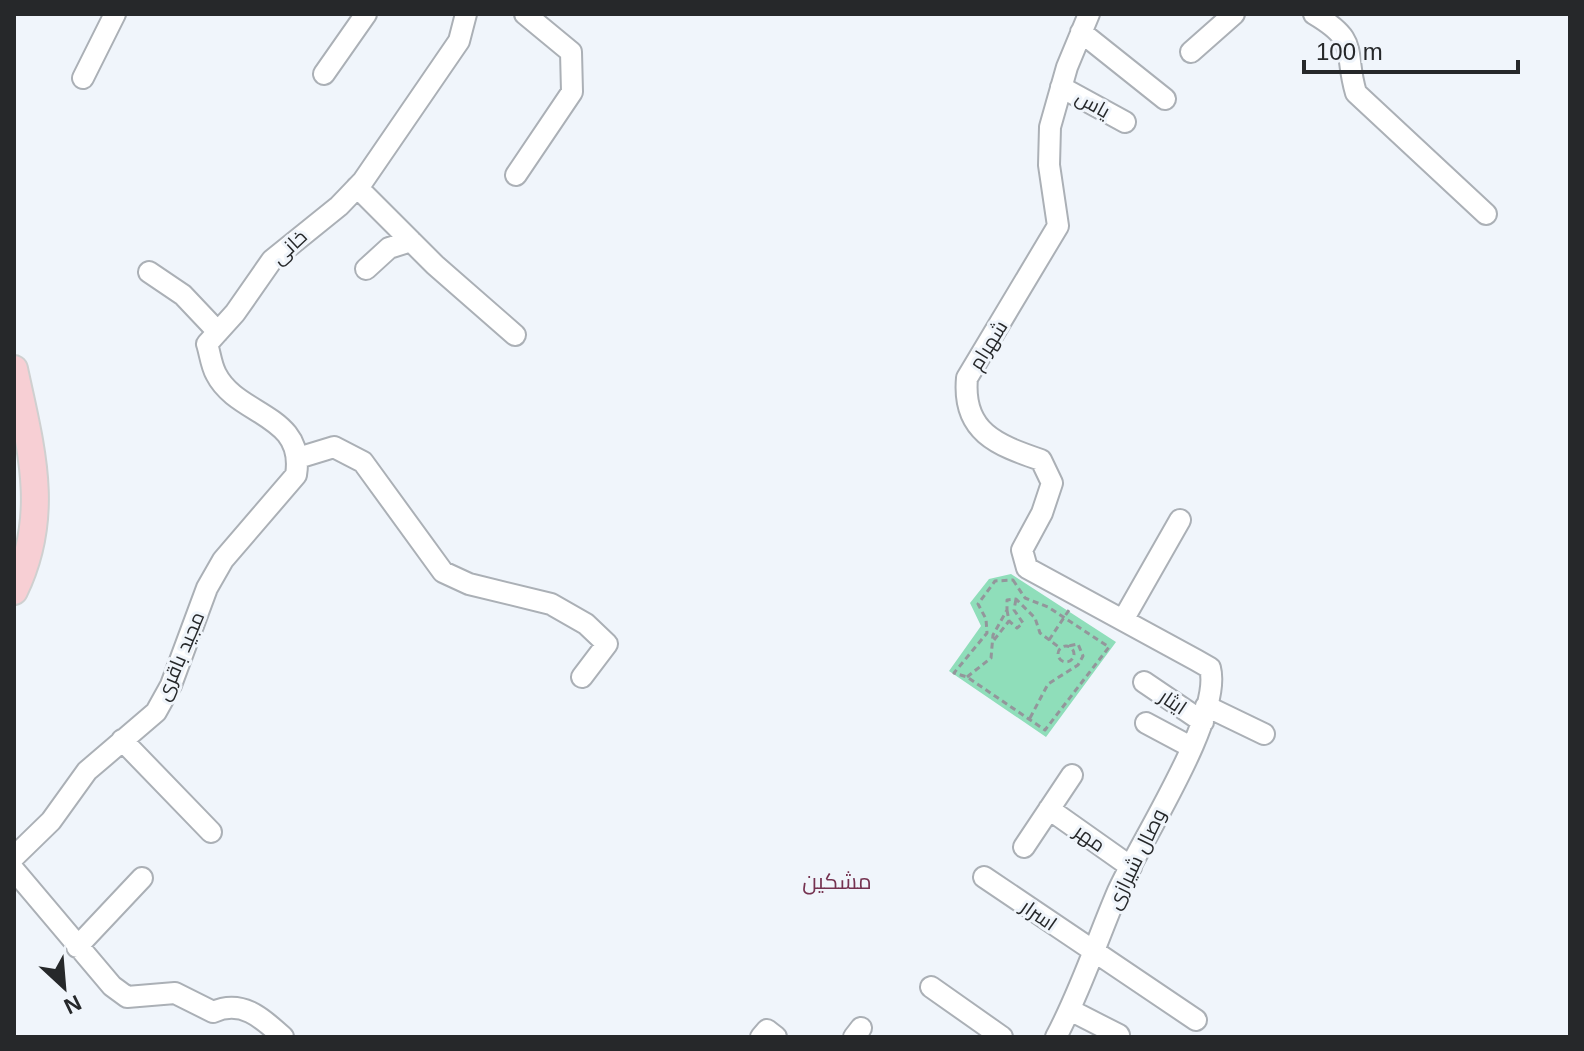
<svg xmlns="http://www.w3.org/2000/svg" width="1584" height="1051" viewBox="0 0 1584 1051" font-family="Helvetica,Cairo,sans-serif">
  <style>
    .green { fill: #8fdeba }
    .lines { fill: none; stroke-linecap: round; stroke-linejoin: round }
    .minor-casing { stroke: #abb0b6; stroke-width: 24 }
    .major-casing { stroke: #cfd0d0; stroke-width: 30 }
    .path { stroke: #93969b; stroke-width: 3; stroke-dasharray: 6 4; stroke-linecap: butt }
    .minor { stroke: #fff; stroke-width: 20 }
    .major { stroke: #f7cfd4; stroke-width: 26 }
    .labels { text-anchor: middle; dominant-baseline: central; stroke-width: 6; stroke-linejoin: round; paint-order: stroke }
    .street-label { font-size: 20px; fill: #26282a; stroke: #f0f5fb }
    .neighbourhood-label { font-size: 22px; fill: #753250; stroke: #f0f5fb }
  </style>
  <rect width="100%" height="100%" fill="#f0f5fb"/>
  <path class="green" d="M1011 574 1116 642 1046 737 949 671 981 626 970 603 989 579Z"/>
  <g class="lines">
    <g class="minor-casing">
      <path id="minor" d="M1314 14C1361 42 1343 50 1356 93L1486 214
        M1081 32 1165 99
        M1191 52 1234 14
        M324 74 366 14
        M83 78 115 14
        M1061 87 1125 122
        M516 175 572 92 571 52 525 14
        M357 187 435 265 515 335
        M366 269 389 248 411 241
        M149 272 183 295 218 332
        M298 458 334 447 363 462 443 572 469 584 551 604 586 624 607 644 582 677
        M1123 620 1180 520
        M1144 682 1203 722
        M1206 706 1264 734
        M1146 723 1191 747
        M122 740 211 832
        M1049 809 1131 867
        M1024 847 1072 775
        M14 857 51 821 87 771 156 712 171 685 207 588 223 560 296 475C306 414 237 416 216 374 211 365 210 353 207 344L235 313 272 260 339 206 363 181 459 41 466 14
        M14 870 112 986 127 997 175 993 213 1012C242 999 262 1018 283 1037
        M984 877 1196 1020
        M77 947 142 878
        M931 987 1002 1037
        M1070 1010 1119 1035
        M761 1037 767 1030 776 1037
        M854 1037 861 1028
        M1056 1037C1081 990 1097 940 1118 891 1140 842 1223 716 1210 668L1196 660 1027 568 1022 550 1042 513 1052 483 1041 460C997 445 962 432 967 378L1058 226 1049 165 1050 127 1067 67 1089 14"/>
    </g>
    <g class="major-casing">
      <path id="major" d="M14 369C31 448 51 515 14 591"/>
    </g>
    <path class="path" d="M1013 580 1025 598 1048 607 1109 647 1045 730 967 677 954 673 987 633 986 619 978 604 995 581Z
      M1007 610 1009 621 1017 628 1023 623 1014 610 1016 599
      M994 640 1009 621
      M1049 640 1069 610
      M1058 654a8 8 0 1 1 16 0a8 8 0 1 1-16 0Z
      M967 677 991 658 993 635 1007 610V600L1016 599 1035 618 1040 633 1060 648
      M1030 718 1048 684 1078 665 1083 656 1078 644 1068 646"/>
    <use href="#minor" class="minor"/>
    <use href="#major" class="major"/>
  </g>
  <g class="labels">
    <g class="street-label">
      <text transform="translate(1093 104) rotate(29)">یاس</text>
      <text transform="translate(289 247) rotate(-43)">خانی</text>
      <text transform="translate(988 345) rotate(-58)">شهرام</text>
      <text transform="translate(180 656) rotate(-67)">مجید باقری</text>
      <text transform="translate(1173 702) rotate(34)">ایثار</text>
      <text transform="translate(1090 838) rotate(35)">مهر</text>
      <text transform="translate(1136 859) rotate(-64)">وصال شیرازی</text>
      <text transform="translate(1039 915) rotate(35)">اسرار</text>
    </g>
    <g class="neighbourhood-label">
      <text x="837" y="881">مشکین</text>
    </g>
  </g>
  <rect width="1584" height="1051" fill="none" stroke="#26282a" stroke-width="32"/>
  <g transform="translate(64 987) rotate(154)" stroke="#f0f5fb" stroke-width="6" paint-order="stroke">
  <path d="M0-6L14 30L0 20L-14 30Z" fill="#26282a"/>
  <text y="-12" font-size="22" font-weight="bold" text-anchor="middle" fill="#26282a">N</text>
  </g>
  <path d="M1304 60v12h214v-12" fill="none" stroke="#26282a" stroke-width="4"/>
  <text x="1316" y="60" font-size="24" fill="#26282a" stroke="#f0f5fb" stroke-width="6" paint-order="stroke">100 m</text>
</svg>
